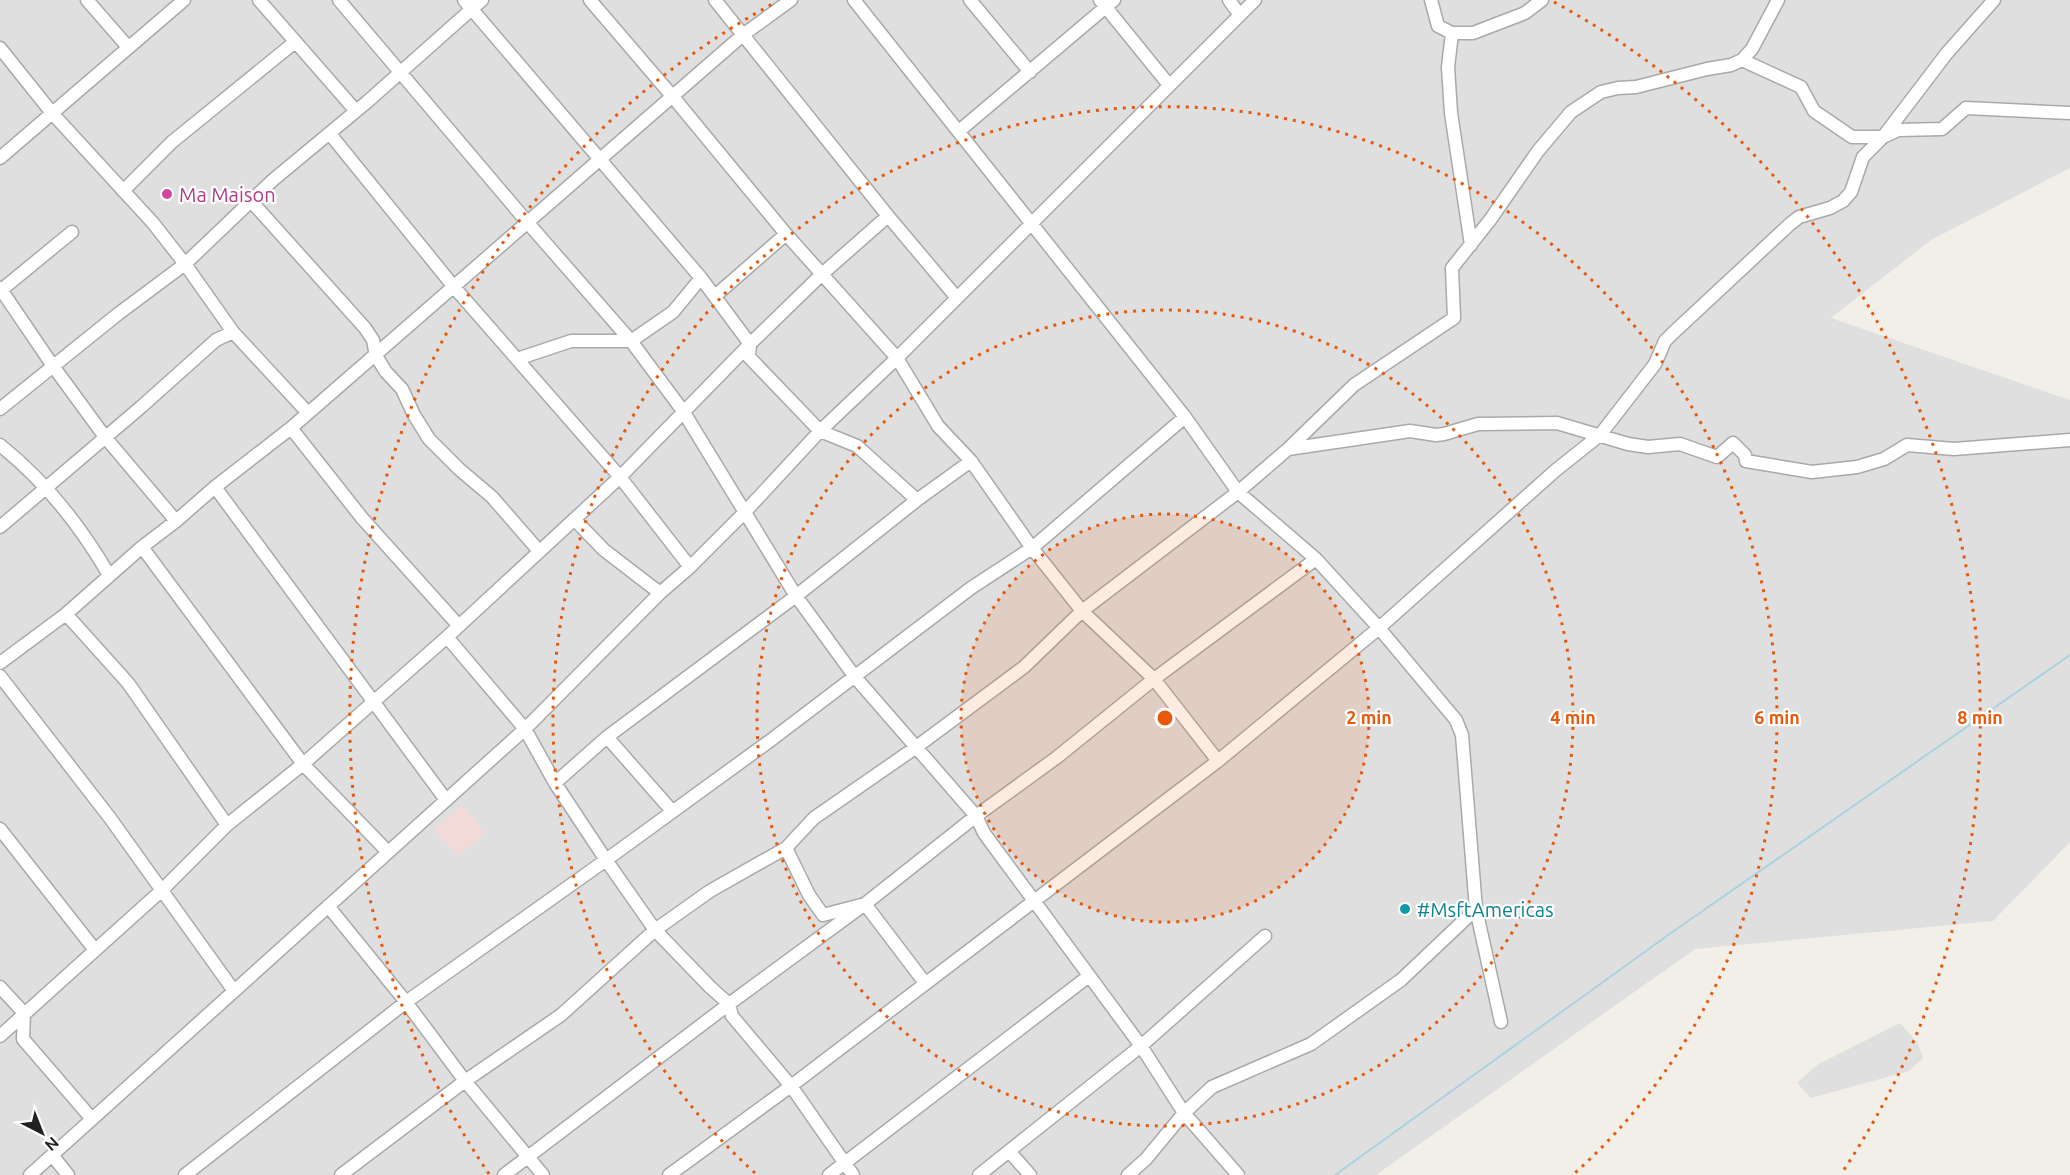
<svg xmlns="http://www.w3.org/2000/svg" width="2070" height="1175" viewBox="0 0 2070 1175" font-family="Ubuntu,sans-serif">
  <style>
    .residential { fill: #e0dfdf }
    .commercial { fill: #f2dad9 }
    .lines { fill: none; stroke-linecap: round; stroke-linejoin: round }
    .stream { stroke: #aad3df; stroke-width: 2 }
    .minor-casing { stroke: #a9a9a9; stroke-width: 15 }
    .minor { stroke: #fff; stroke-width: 12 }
    .ring { fill: none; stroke: #e8590c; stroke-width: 3; stroke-dasharray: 3 6 }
    .hotel-dot { fill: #d1479c; stroke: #fff; stroke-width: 2 }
    .culture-dot { fill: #0f9aa8; stroke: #fff; stroke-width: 2 }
    .labels { text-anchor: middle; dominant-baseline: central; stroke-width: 4.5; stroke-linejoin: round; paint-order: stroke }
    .hotel-label { font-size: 20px; fill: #b23c85; stroke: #fff; text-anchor: start }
    .culture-label { font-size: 20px; fill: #0d838f; stroke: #fff; text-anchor: start }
    .centre { fill: #e8590c; stroke: #fff; stroke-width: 3 }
    .ring-label { font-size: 18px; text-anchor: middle; font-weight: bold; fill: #e8590c; stroke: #fff; stroke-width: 4.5; stroke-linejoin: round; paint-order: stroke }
  </style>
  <rect width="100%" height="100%" fill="#f2efe9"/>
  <path class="residential" d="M0 0H2070V168L1931 240 1831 318 2070 400V842L1993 921 1695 949 1376 1175H0Z
    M1900 1023 1917 1042 1923 1058 1909 1071 1811 1098 1797 1083 1817 1065Z"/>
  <path class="commercial" d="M463 805 485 834 457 856 434 829Z"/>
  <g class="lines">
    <path class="stream" d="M1335 1175 1671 933 2070 655"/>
    <g class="minor-casing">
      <path id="minor" d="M87 0 128 47
        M259 0 356 111
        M339 0 528 223 631 341 683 411 796 596 855 677 976 816 984 833 1141 1046 1184 1113 1238 1175
        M464 0 701 278 750 344 749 357 820 431 857 446 917 500
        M590 0 673 97 786 234 897 358 938 426 971 461 1032 548 1082 611 1154 679 1218 761
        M715 0 888 216 957 298
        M854 0 1185 417 1238 492 1316 559 1379 628 1456 720 1462 735 1476 909 1501 1022
        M970 0 1030 72
        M1100 0 1169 85
        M1229 0 1239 14
        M1431 0 1438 26 1452 33H1473L1525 13 1542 0
        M1452 33 1448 67 1451 113 1471 245
        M0 48 52 113 153 223 185 264 233 332 308 413
        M1742 60 1801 87 1814 111 1852 137H1883L1898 130 1942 129 1966 108 2070 113
        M959 131 1114 0
        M330 134 454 287 620 477 690 567
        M0 158 184 0
        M123 191 172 142 295 42
        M251 201 365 328 373 340 376 356 386 372 402 389 414 415 429 439 459 469 492 497 539 551
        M0 288 53 366 105 437 176 521
        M0 291 72 232
        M715 296 786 234
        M517 359 571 341H631L673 312 701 278
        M0 409 118 314 185 264 273 180 367 102 482 0
        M291 428 362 518 459 626
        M0 445C45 481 80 525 109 575
        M1288 449 1410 431 1436 435 1444 434 1478 424 1557 423 1628 444 1648 447 1680 444 1717 457 1733 443 1745 455 1746 461 1812 472 1857 467 1884 459 1907 445 1954 449 2070 440
        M215 487 446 800
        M574 519 604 550 660 593
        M0 527 141 407 216 340 233 332
        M142 547 303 764 388 852
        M66 614 128 683 227 825
        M447 637 525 729 555 783 606 860 655 930 710 987 729 1004 732 1016 791 1086 853 1175
        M0 663 66 614 142 547 176 521 215 487 291 428 744 34 791 0
        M0 676 110 818 234 991
        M607 737 672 811
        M555 783 607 737 796 596 917 500 971 461
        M0 829 95 950
        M786 848 809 895 823 915 865 904 925 983
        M328 906 406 1002 465 1081 543 1175
        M0 987 24 1013 23 1039 92 1119
        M0 1036 162 890 227 825 303 764 447 637 620 477 750 344 821 275 888 216
        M1009 1151 1030 1175
        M52 1155 68 1175
        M30 1175 525 729 660 593 690 567 744 513 820 431 897 358 1255 0
        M185 1175 406 1002 606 860 771 740 971 588 1032 548 1185 417
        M341 1175 465 1081 561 1015 655 930 710 891 786 848 814 818 915 748 1024 667 1082 611 1238 492 1288 449 1354 385 1454 318 1452 268 1490 220 1538 151 1571 112 1601 92 1618 88 1636 87 1707 69 1731 65 1742 60 1752 49 1778 0
        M504 1175 729 1004 865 904 976 816 1056 758 1154 679 1316 559
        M669 1175 791 1086 1218 761 1379 628 1556 470 1600 435 1655 364 1665 341 1673 333 1790 224 1799 217 1830 208 1843 201 1851 192 1863 157 1883 137 1947 53 1994 0
        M829 1175 1089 976
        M979 1175 1141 1046 1265 936
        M1128 1175 1146 1159 1184 1113 1212 1087 1311 1044 1401 980 1476 909"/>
    </g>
    <use href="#minor" class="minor"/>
  </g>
  <circle cx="1165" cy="718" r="204" fill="#e8590c" fill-opacity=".12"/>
  <g class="ring">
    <circle cx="1165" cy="718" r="204"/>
    <circle cx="1165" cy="718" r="408"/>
    <path d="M755 1173A612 612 0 1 1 1575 1173"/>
    <path d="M489 1174A815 815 0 0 1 776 2M1554 2A815 815 0 0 1 1841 1174"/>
  </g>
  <circle class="hotel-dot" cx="167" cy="194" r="6"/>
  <circle class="culture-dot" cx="1405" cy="909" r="6"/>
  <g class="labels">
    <g class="hotel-label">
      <text x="179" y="194">Ma Maison</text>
    </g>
    <g class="culture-label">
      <text x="1417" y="909">#MsftAmericas</text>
    </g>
  </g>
  <circle cx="1165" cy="718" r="9" class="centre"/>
  <g class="ring-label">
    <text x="1369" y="724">2 min</text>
    <text x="1573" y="724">4 min</text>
    <text x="1777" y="724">6 min</text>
    <text x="1980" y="724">8 min</text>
  </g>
  <g transform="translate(42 1133) rotate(138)" stroke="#ffffff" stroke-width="4.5" paint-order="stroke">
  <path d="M0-4.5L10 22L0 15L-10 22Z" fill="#222222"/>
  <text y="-9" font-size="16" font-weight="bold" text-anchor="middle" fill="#222222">N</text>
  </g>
</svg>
